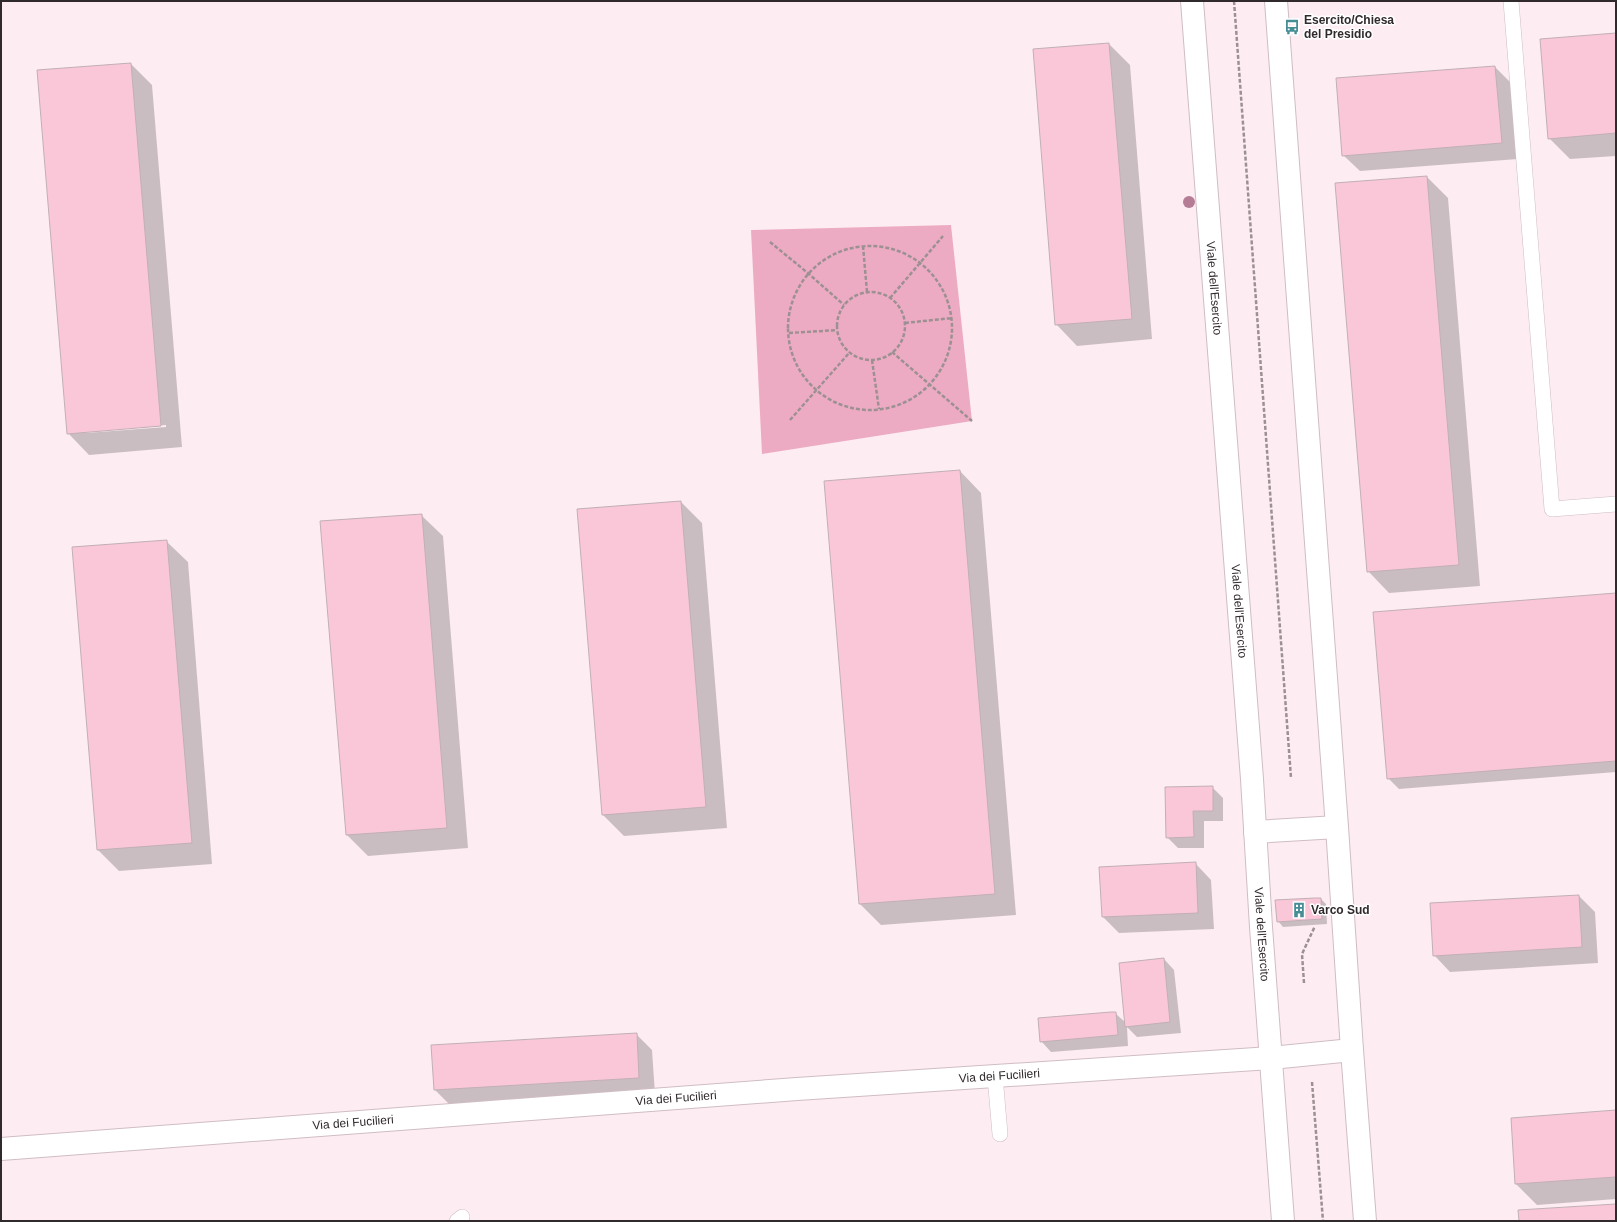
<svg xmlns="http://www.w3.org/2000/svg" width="1617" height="1222" viewBox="0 0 1617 1222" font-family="Arial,sans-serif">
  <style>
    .green { fill: #edabc3 }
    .shadow { fill: #0003; fill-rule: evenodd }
    .building { fill: #f9c7d8; stroke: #c2afb6 }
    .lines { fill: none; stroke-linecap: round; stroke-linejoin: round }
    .service-casing { stroke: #d0bdc3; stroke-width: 16 }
    .minor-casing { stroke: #d0bdc3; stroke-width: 24 }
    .path { stroke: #9c9093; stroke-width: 2.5; stroke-dasharray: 4 2; stroke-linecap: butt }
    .service { stroke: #fff; stroke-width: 15 }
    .minor { stroke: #fff; stroke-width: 22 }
    .tree { fill: #b57c96 }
    .labels { text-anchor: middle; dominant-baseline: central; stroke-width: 3; stroke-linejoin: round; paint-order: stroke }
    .poi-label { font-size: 12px; font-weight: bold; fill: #312a2c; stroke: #fff; text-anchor: start }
    .street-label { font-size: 12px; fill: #312a2c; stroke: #fff }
  </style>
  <rect width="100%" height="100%" fill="#fdedf2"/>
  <path class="green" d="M951 225 972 421 762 454 751 230Z"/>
  <path class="shadow" d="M1616 34V156L1570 159 1549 138Z
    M1109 44 1130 65 1152 339 1077 346 1056 324Z
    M131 64 152 85 182 447 89 455 68 433ZM166 425V427L86 433V431Z
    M1495 67 1511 83 1518 159 1360 171 1343 155Z
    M1427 177 1448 198 1480 586 1389 593 1368 571 1336 184Z
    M960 471 981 493 1016 915 881 925 860 904 825 482Z
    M681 502 702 523 727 828 624 836 603 815Z
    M421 515 443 536 468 848 368 856 347 835 321 522Z
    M166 541 188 562 212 864 119 871 98 850 73 548Z
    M1616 594V772L1399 789 1388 778Z
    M1212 787 1223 798V821H1204V848H1178L1167 837Z
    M1195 863 1211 880 1214 929 1119 933 1103 917Z
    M1579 896 1595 912 1598 963 1450 972 1434 955Z
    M1321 899 1326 904 1327 924 1283 927 1278 921Z
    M1164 959 1174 970 1181 1033 1137 1037 1127 1027 1128 1046 1051 1052 1041 1041 1115 1013 1126 1023Z
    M636 1034 652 1050 655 1094 451 1106 435 1090 432 1046Z
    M1616 1111V1199L1537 1205 1516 1184Z"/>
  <path class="building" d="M1616 33V133L1548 139 1540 39Z
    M1109 43 1132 319 1055 325 1033 49Z
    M131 63 161 426 67 434 37 70Z
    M1495 66 1502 143 1342 156 1336 78Z
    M1427 176 1459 565 1367 572 1335 183Z
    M960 470 995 894 859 904 824 481Z
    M681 501 706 807 602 815 577 509Z
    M422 514 447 828 346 835 320 521Z
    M167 540 192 843 97 850 72 547Z
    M1616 593V761L1387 779 1373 612Z
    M1213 786V811H1193L1194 837 1166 838 1165 787Z
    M1196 862 1198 913 1102 917 1099 867Z
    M1579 895 1582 947 1433 956 1430 903Z
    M1315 898H1321L1322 919 1277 922 1275 900Z
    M1164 958 1170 1022 1125 1027 1119 963Z
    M1111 1012H1116L1118 1035 1040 1042 1038 1018Z
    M637 1033 639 1078 434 1090 431 1045Z
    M1616 1110V1177L1515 1184 1511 1118Z
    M1616 1204V1221H1519L1518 1210Z"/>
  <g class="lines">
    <g class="service-casing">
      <path id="service" d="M1511 1 1552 509 1616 504
        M995 1076 1000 1134
        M457 1221 462 1217"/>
    </g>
    <g class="minor-casing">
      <g id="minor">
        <path id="s1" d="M1192 1 1252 779 1261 927 1283 1221"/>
        <path d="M1276 1 1337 827 1352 1050 1365 1221"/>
        <path d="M1255 832 1337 827"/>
        <path id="s2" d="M1 1149 797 1089 1271 1058 1352 1050"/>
      </g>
    </g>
    <path class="path" d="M1234 1 1291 778
      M770 242 809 274 844 305
      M863 246 867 292
      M788 328a82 82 0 1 1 164 0a82 82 0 1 1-164 0Z
      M837 326a34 34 0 1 1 68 0a34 34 0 1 1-68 0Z
      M890 298 943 236
      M905 323 952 318
      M789 333 837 330
      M892 352 972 421
      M872 360 879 409
      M790 420 850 352
      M1304 983 1302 954 1315 926
      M1312 1082 1323 1221"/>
    <use href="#service" class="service"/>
    <use href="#minor" class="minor"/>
  </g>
  <circle class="tree" cx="1189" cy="202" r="6"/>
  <defs>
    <g id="bus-bare" transform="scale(1.2)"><path d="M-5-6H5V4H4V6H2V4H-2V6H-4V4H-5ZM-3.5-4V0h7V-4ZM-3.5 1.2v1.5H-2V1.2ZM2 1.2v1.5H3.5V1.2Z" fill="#468d95" stroke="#fff" stroke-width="2.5" paint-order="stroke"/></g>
    <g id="building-bare" transform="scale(1.2)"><path d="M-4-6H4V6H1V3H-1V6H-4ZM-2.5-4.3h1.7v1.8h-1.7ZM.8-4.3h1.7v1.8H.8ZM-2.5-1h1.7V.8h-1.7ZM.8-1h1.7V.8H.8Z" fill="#468d95" stroke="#fff" stroke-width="2.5" paint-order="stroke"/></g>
  </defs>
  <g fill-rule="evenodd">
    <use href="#bus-bare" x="1292" y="27"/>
    <use href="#building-bare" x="1299" y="910"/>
  </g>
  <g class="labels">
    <g class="poi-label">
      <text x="1304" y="20">Esercito/Chiesa<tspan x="1304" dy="14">del Presidio</tspan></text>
      <text x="1311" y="910">Varco Sud</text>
    </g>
    <g class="street-label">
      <text stroke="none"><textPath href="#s1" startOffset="288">Viale dell'Esercito</textPath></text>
      <text stroke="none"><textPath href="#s1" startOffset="612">Viale dell'Esercito</textPath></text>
      <text stroke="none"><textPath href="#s1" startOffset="936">Viale dell'Esercito</textPath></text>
      <text stroke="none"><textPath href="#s2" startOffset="1001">Via dei Fucilieri</textPath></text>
      <text stroke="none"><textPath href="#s2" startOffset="677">Via dei Fucilieri</textPath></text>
      <text stroke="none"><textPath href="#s2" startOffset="353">Via dei Fucilieri</textPath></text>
    </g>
  </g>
  <rect width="1617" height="1222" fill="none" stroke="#312a2c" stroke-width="4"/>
</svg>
